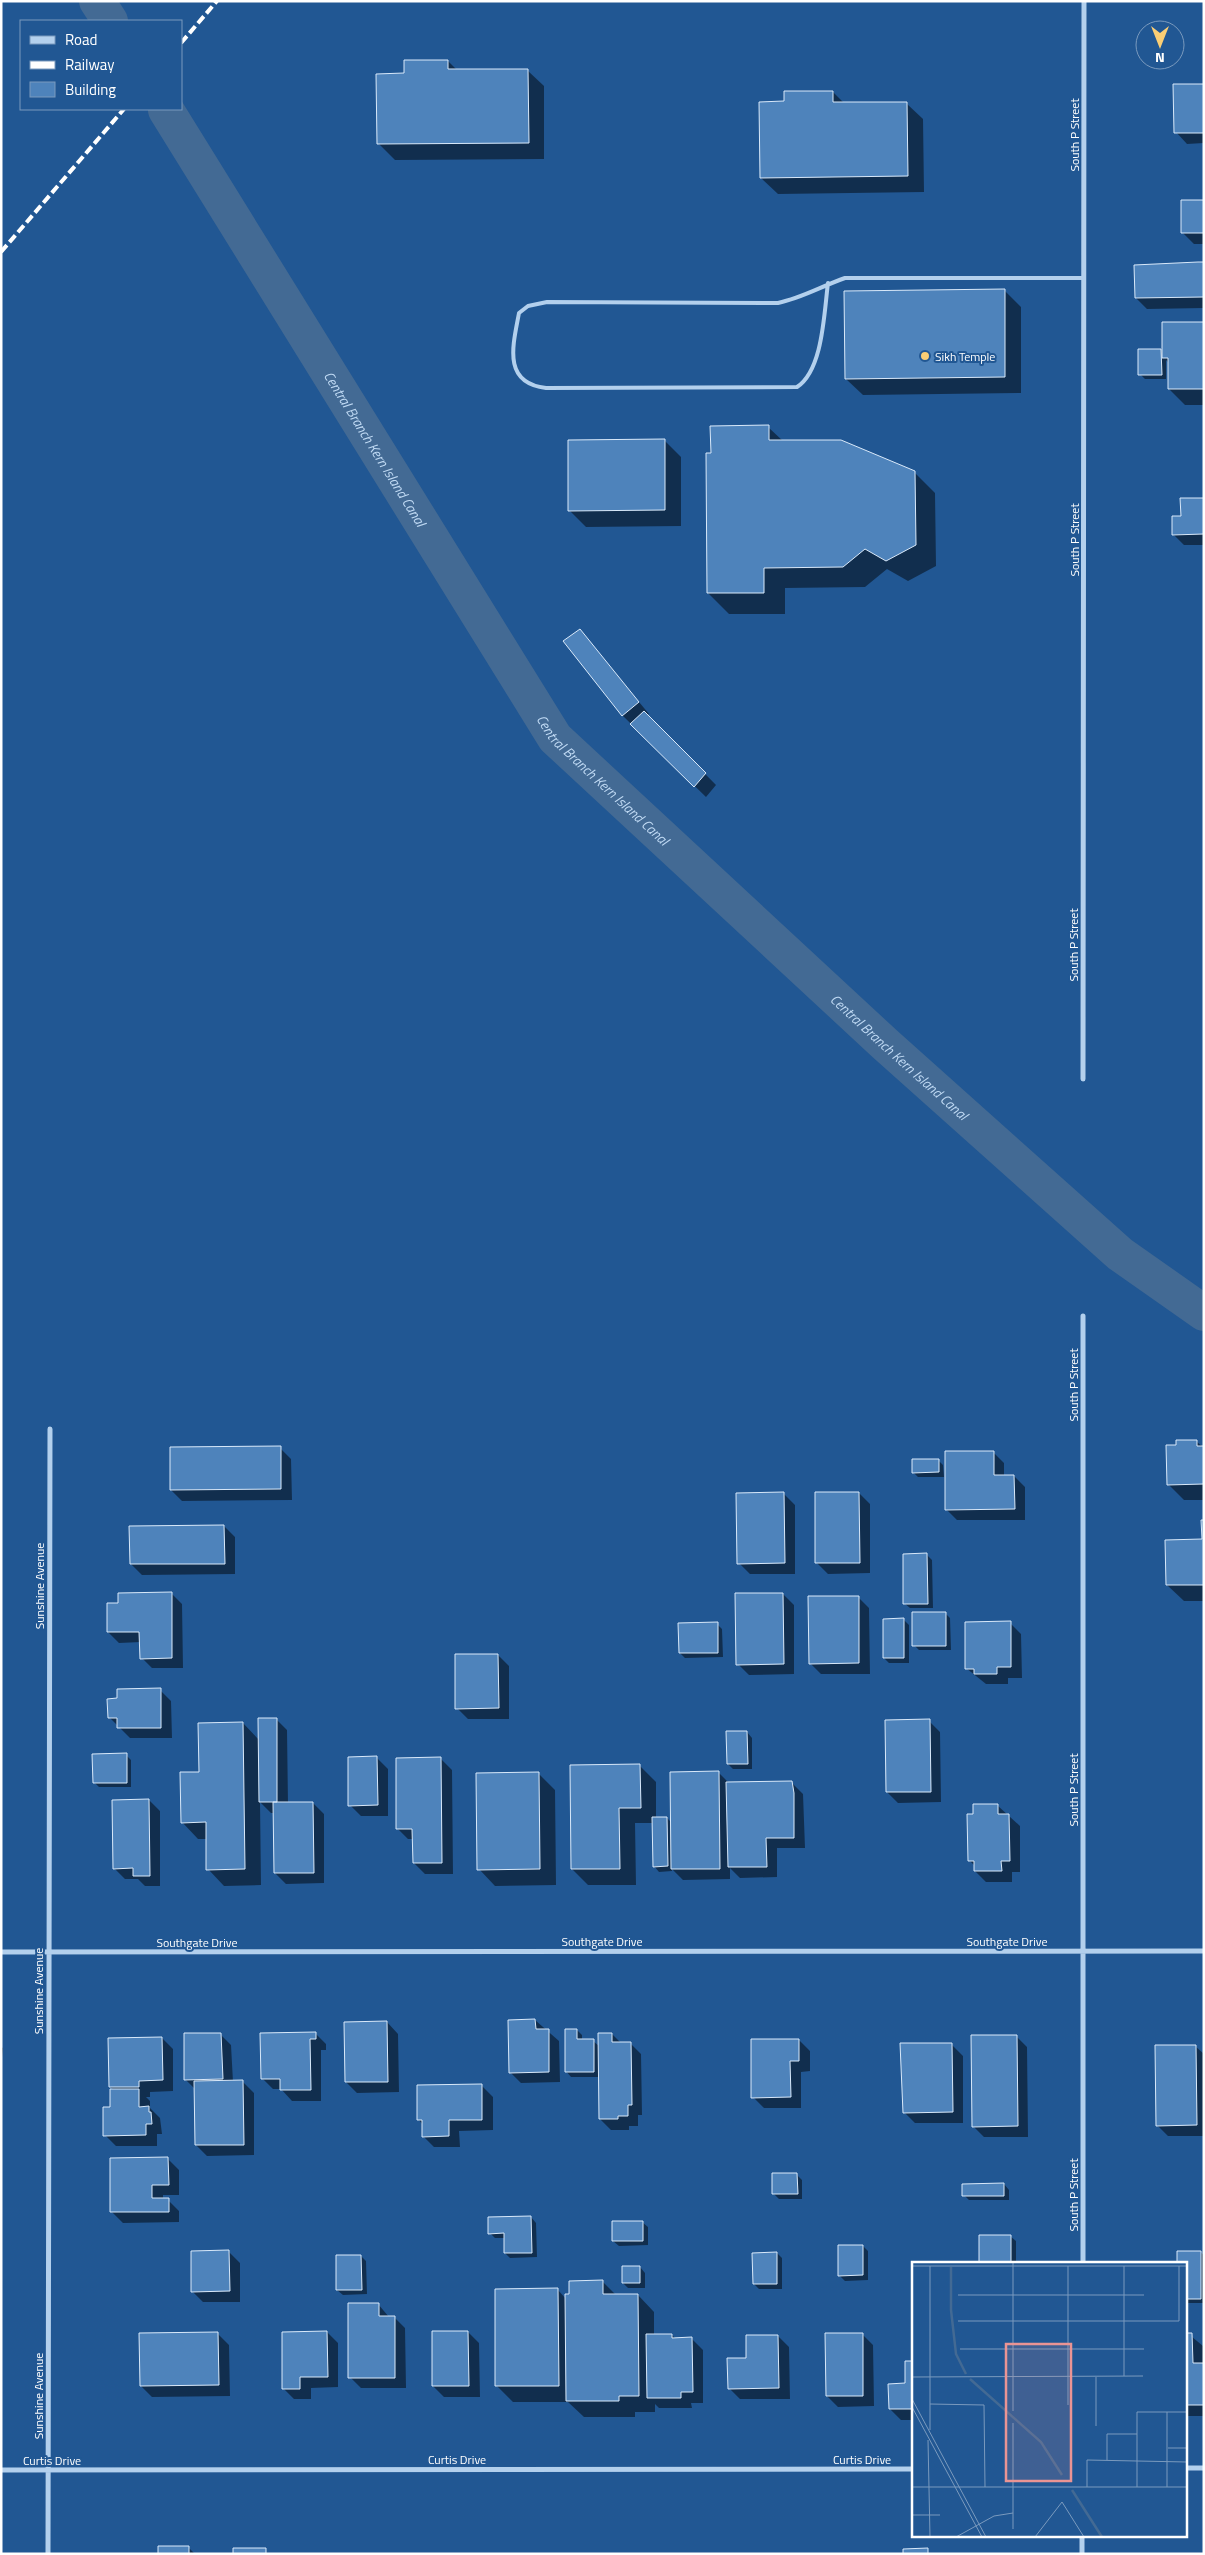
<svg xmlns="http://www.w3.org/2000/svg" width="1205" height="2555" viewBox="0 0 1205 2555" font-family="'Titillium Web',sans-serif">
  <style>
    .shadow { fill: #0007 }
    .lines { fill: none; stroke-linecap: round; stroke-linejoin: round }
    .canal { stroke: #436a94; stroke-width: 36 }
    .building { fill: #4e83bb; stroke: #d9e9fa }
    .lane { stroke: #b3d0ed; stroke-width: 4 }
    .street { stroke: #b3d0ed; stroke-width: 5 }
    .rail { stroke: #fff; stroke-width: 4; stroke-dasharray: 9 4; stroke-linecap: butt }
    .poi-dot { fill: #face75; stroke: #215793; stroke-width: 2 }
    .labels { text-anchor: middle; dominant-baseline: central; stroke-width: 4; stroke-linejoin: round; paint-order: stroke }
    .street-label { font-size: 12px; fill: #fff; stroke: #215793 }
    .poi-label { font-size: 12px; fill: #fff; stroke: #215793; text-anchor: start }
    .water-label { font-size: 14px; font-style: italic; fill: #c0daf4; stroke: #215793 }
    .inset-river { fill: none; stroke: #436a94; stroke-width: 2.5 }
    .inset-road { fill: none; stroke: #7a9abe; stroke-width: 1 }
    .view { fill: #ea9494; fill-opacity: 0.15; stroke: #ea9494; stroke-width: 2.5 }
    .inset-edge { fill: none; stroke: #fff; stroke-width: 2.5 }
  </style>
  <rect width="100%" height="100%" fill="#215793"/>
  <path class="shadow" d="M448 61 457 70H527L544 86V159L395 160 379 144 406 74Z
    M1204 85V143L1187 144 1176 132Z
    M833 92 844 103H906L923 119 924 192 778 194 761 178 786 102Z
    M1204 201V244H1194L1183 233Z
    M1204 264V308L1147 309 1136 298Z
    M1004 290 1021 307V393L863 395 846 379Z
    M1204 323V405H1185L1169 389V363L1166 360V379H1145L1140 374 1161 350 1163 353Z
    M768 427 783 441 914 472 935 493 936 566 908 581 887 569 865 587 785 588V614H729L708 593Z
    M664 440 681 457V526L586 527 570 511Z
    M1204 499V545H1184L1173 534 1182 518Z
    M580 631 649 714 647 715 716 785 706 797 623 716 565 641Z
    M1196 1441 1204 1448V1500H1184L1168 1484 1177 1446Z
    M280 1448 291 1459 292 1500 182 1501 171 1490Z
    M993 1452 1004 1463V1476H1014L1025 1487V1520H957L946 1509Z
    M938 1460 943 1465 944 1477H918L913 1472Z
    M859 1493 870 1504V1573L828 1574 817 1563Z
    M784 1494 795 1505V1574H750L739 1563Z
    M1204 1521V1601H1184L1167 1585 1203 1540Z
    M224 1526 235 1537V1574L142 1575 131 1564Z
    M927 1555 932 1560 933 1608H910L904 1603Z
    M171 1593 182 1604 183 1668H152L141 1657V1642L119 1643 108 1632Z
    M783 1594 794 1605V1674L749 1675 738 1664Z
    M858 1597 869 1608 870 1674H821L810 1663Z
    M945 1613 950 1618 951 1650H919L914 1645Z
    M904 1620 909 1625V1663H889L884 1658Z
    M1010 1623 1021 1634 1022 1678H1008V1684H986L966 1668Z
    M717 1624 722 1629 723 1657 685 1658 680 1653Z
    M498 1655 509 1666V1719H468L457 1708Z
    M160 1690 171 1701 172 1738H130L109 1717Z
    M276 1719 287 1730 288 1804 313 1803 324 1814V1883L286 1884 275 1873 274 1813H271L260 1802 261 1885 224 1886 208 1869 207 1839H198L182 1822 200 1773 243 1723 259 1740Z
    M929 1721 940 1732 941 1802 898 1803 887 1792Z
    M747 1732 752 1738V1769H733L728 1764Z
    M126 1755 131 1760V1787H99L94 1782Z
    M377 1758 388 1769V1816H361L350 1805Z
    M441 1759 452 1770 453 1874H425L414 1863V1839H408L397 1828Z
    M640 1766 656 1782V1818H667L672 1823 718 1772 729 1783H792L803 1794 805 1848H777V1877L740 1878 730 1868V1879L683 1880 672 1869V1871L659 1872 654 1866V1823H635L636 1885H588L572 1869Z
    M538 1773 555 1790 556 1885 495 1886 479 1869Z
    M149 1800 160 1811V1886H145L138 1879H125L114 1868Z
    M997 1805 1020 1826V1872H1012V1882H986L975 1871V1866L969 1860 974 1816Z
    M535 2020 559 2041 560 2082 521 2083 510 2072Z
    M387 2022 398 2034 399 2092 357 2093 346 2082Z
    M577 2030 582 2035V2041H593L599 2046 612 2034 621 2043H630L641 2054 642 2115H638V2126H629V2130H611L600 2119V2077H571L566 2071Z
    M315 2033 326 2044V2050H321V2101H292L281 2089H273L262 2078Z
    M220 2034 231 2045 233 2082H243L254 2093V2155L207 2156 196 2145V2090L185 2079Z
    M1016 2036 1027 2047 1028 2137H984L973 2126Z
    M162 2038 173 2049V2091L150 2092V2097H146L150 2101V2108L160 2118 162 2134H157V2146H116L105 2135 114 2090 110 2087Z
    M799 2040 810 2051V2071L801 2072V2108H764L753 2097Z
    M952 2045 963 2056V2123H915L904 2112Z
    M1195 2046 1204 2054V2136H1168L1157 2125Z
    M1 2047 3 2048 1 2067Z
    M482 2086 493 2097V2130L459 2131 460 2147H434L423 2136V2125L419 2120Z
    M168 2159 179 2170V2195H163V2200H168L179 2211V2222L123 2223 112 2212Z
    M797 2175 802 2180V2199H779L774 2194Z
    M1004 2184 1009 2190V2200H969L964 2195Z
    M531 2217 536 2223 537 2257 510 2258 505 2253V2238H495L490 2233Z
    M642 2222 648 2227V2245L619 2246 613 2241Z
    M1010 2236 1016 2241V2264H980Z
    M863 2246 868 2251V2280L845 2281 839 2275Z
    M229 2252 240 2263V2302H203L192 2291Z
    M1200 2252 1204 2255V2303H1186V2264Z
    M777 2253 782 2258V2289H759L754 2284Z
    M361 2256 366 2261 367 2294 343 2295 337 2290Z
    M640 2267 645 2273V2288H628L623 2283Z
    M603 2282 616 2295H638L654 2312V2335H672L676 2339H692L703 2350V2403H691L692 2408H659L655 2404V2412H635V2417H584L568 2402H513L497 2386 558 2290 566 2299Z
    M378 2304 389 2317H394L405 2328 406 2388H361L350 2377Z
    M327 2332 338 2343V2387L311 2388V2399H294L283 2388Z
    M468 2332 479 2343 480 2397H444L433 2386Z
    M1186 2332 1203 2346 1204 2416H1186Z
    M218 2334 229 2345 230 2396 152 2397 141 2386Z
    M862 2334 873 2345 874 2406 838 2407 827 2396Z
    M778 2336 789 2347 790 2399H740L729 2388 747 2359Z
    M914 2363V2420H901L890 2409 907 2384Z
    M188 2547 195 2554H160Z"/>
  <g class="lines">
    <g class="canal">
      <path d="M97 1 110 21"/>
      <path id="s1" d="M166 110 555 738 885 1044 1120 1254 1204 1313"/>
    </g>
  </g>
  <path class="building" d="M404 60H448V69H528L529 143 377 144 376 74 404 73Z
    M1173 84H1204V133H1174Z
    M784 91H833V102H907L908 176 760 178 759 102 784 101Z
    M1181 200H1204V233H1181Z
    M1198 262H1204V297L1135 298 1134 265Z
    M1005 289V377L845 379 844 291Z
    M1162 322H1204V389H1168V358H1162Z
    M1138 349H1161L1162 375H1138Z
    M769 425V440H841L915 471 916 545 886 561 865 549 843 567 764 568V593H707L706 453H711L710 426Z
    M665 439V510L568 511V440Z
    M1180 498H1204V534L1172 535V516H1181Z
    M580 629 639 702 622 716 563 641Z
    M644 711 706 773 694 787 630 724Z
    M1176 1440H1197V1446H1204V1484L1167 1485 1166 1445H1176Z
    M281 1446V1489L170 1490V1447Z
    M945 1451H994V1475H1014L1015 1509 945 1510Z
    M912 1459H939V1472L912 1473Z
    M784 1492 785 1563 737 1564 736 1493Z
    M815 1492H859L860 1563H815Z
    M1201 1520H1204V1585H1166L1165 1540 1202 1539Z
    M224 1525 225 1564H130L129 1526Z
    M927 1553 928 1604H903V1554Z
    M172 1592V1658L140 1659 139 1632H107V1603H118V1593Z
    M735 1593H783L784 1664 736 1665Z
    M808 1596H859V1663L809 1664Z
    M912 1612H946V1646H912Z
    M904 1618V1658H883V1619Z
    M1011 1621V1667H997V1674H974V1669H965V1622Z
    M718 1622V1653H679L678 1623Z
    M455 1654H498L499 1708 455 1709Z
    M161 1688V1728H117V1718H108L107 1699 117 1698V1689Z
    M258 1718H277V1802H259Z
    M930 1719 931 1792H886L885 1720Z
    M243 1722 245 1869 206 1870V1822L181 1823 180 1772H199L198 1723Z
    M726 1731H747L748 1764H727Z
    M127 1753V1783H93L92 1754Z
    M377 1756 378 1805 348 1806V1757Z
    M441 1757 442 1863H413L412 1829H396V1758Z
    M640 1764 641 1808H619L620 1869H571L570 1765Z
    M719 1771 720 1869H671L670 1772Z
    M539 1772 540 1869 477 1870 476 1773Z
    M792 1781 794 1793V1838H766L767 1867H728L726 1782Z
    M149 1799 150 1876H133V1868L113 1869 112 1800Z
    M273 1802H313L314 1873H274Z
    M973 1804H998V1814H1009L1010 1861H1001L1002 1871H974V1861H968L967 1814H973Z
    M652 1817H667L668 1866 653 1867Z
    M535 2019 536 2029H549V2072L509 2073 508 2020Z
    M387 2021 388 2082H345L344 2022Z
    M565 2029H577V2039H594V2072H565Z
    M316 2032V2039H310L311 2090H280V2079H261L260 2033Z
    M184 2033H221L223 2079 184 2080Z
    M598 2033H612V2042H631L632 2105H628V2116H618V2119H599Z
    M971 2035H1017L1018 2126 972 2127Z
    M162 2037 163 2080 139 2081V2087H109L108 2038Z
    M751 2039H799V2061H790L791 2097 751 2098Z
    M900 2043H952L953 2112 903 2113Z
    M1155 2045H1196L1197 2125 1156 2126Z
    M243 2080 244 2145H195L194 2081Z
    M482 2084V2120H449V2136L422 2137V2120H417V2085Z
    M110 2089H139V2107L149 2106V2112H151L152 2124H146V2135L103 2136V2107H110Z
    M168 2157 169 2185H152V2198H169V2212H110V2158Z
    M772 2173H797L798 2194H772Z
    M1004 2183V2196H962V2184Z
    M531 2216 532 2253H504V2233L488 2234V2217Z
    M612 2221H643V2241H612Z
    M979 2235H1011V2264H979Z
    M838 2245H863V2275L838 2276Z
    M229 2250 230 2291 191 2292V2251Z
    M1177 2251H1201V2299H1186V2264H1177Z
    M777 2252V2284H753L752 2253Z
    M336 2255H361L362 2290H336Z
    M622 2266H640V2283H622Z
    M603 2280V2294H638L639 2396H619V2401H566L565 2294H569V2281Z
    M558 2288 559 2386H495V2289Z
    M348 2303H379V2316H395V2378H348Z
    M327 2331 328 2377H300V2389H282V2332Z
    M432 2331H468L469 2386H432Z
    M218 2332 219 2385 140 2386 139 2333Z
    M825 2333H863V2396H826Z
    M1186 2333H1192L1193 2363H1204V2405H1186Z
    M646 2334H672V2338L692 2337 693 2392H681V2398H647Z
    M746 2335H778L779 2388 728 2389 727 2358H746Z
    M905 2361H914V2409H889L888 2384 905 2383Z
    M158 2546H189V2554H158Z
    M233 2548H266V2554H233Z
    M928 2548V2554H903V2549Z"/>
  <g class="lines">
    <path class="lane" d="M828 283C824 313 823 370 797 387L546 388C502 383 513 345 519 313L528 306 547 302 778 303C802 298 822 286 845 278H1084"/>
    <path class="street" d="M1083 1079 1084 1
      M1 1952 1204 1951
      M1083 2264V1316
      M1186 2468H1204
      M1 2470 914 2469
      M1082 2536V2554
      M48 2554 50 1429"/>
    <path class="rail" d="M181 43 217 1
      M1 252 124 109"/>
  </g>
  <circle class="poi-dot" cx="925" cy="356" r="5"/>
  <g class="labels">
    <g class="street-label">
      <text transform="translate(1074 135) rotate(-90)">South P Street</text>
      <text transform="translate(1074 540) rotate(-90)">South P Street</text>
      <text transform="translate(1073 945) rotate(-90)">South P Street</text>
      <text transform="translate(1073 1385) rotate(-90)">South P Street</text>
      <text transform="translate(39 1586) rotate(-90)">Sunshine Avenue</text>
      <text transform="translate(1073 1790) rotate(-90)">South P Street</text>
      <text x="602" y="1941">Southgate Drive</text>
      <text x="1007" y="1941">Southgate Drive</text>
      <text x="197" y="1942">Southgate Drive</text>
      <text transform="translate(38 1991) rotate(-90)">Sunshine Avenue</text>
      <text transform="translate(1073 2195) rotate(-90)">South P Street</text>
      <text transform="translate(38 2396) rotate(-90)">Sunshine Avenue</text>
      <text x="457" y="2459">Curtis Drive</text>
      <text x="862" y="2459">Curtis Drive</text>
      <text x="52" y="2460">Curtis Drive</text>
    </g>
    <g class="poi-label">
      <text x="935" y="356">Sikh Temple</text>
    </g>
    <g class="water-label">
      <text stroke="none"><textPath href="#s1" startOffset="398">Central Branch Kern Island Canal</textPath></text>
      <text stroke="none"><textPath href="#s1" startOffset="802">Central Branch Kern Island Canal</textPath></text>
      <text stroke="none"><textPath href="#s1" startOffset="1208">Central Branch Kern Island Canal</textPath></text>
    </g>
  </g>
  <g transform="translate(912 2262)">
    <rect width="275" height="275" fill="#215793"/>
    <path d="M275 0V2L105 1V0Z" fill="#3572b0"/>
    <path class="inset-river" d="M39 5V48L44 92 54 112M58 117 129 180 150 213M160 228 190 275"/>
    <path class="inset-road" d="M0 4H275M18 4V168M46 33H232M46 59H267V4M48 87H232M212 114V4M0 115 231 114M0 137 74 275M18 142 72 143 73 225M156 143V4M0 145 70 275M101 149V0M184 164V115M16 178 18 275M256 186H275M195 198V172H225M0 225H275M175 225V198L275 200M225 225V150H275M255 225V150M0 253H28M101 267V161M44 275 82 254 101 251M123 275 150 240 172 275"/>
    <path class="view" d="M94 82H159V219H94Z"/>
    <rect width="275" height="275" class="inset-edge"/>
  </g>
  <rect width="1205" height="2555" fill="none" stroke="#ffffff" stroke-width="5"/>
  <rect x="20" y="20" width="162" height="90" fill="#215793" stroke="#7a9abe"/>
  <rect x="30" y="36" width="25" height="8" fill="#b3d0ed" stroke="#7a9abe"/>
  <text x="65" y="45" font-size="15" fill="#ffffff">Road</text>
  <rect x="30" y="61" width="25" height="8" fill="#ffffff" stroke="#7a9abe"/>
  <text x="65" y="70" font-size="15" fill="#ffffff">Railway</text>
  <rect x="30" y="82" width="25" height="15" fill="#4e83bb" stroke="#7a9abe"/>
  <text x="65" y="95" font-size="15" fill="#ffffff">Building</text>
  <g transform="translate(1160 45) rotate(180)"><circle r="24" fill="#215793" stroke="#7a9abe"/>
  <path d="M0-4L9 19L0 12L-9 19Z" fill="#face75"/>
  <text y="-8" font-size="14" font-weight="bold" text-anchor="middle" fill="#ffffff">N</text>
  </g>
</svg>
